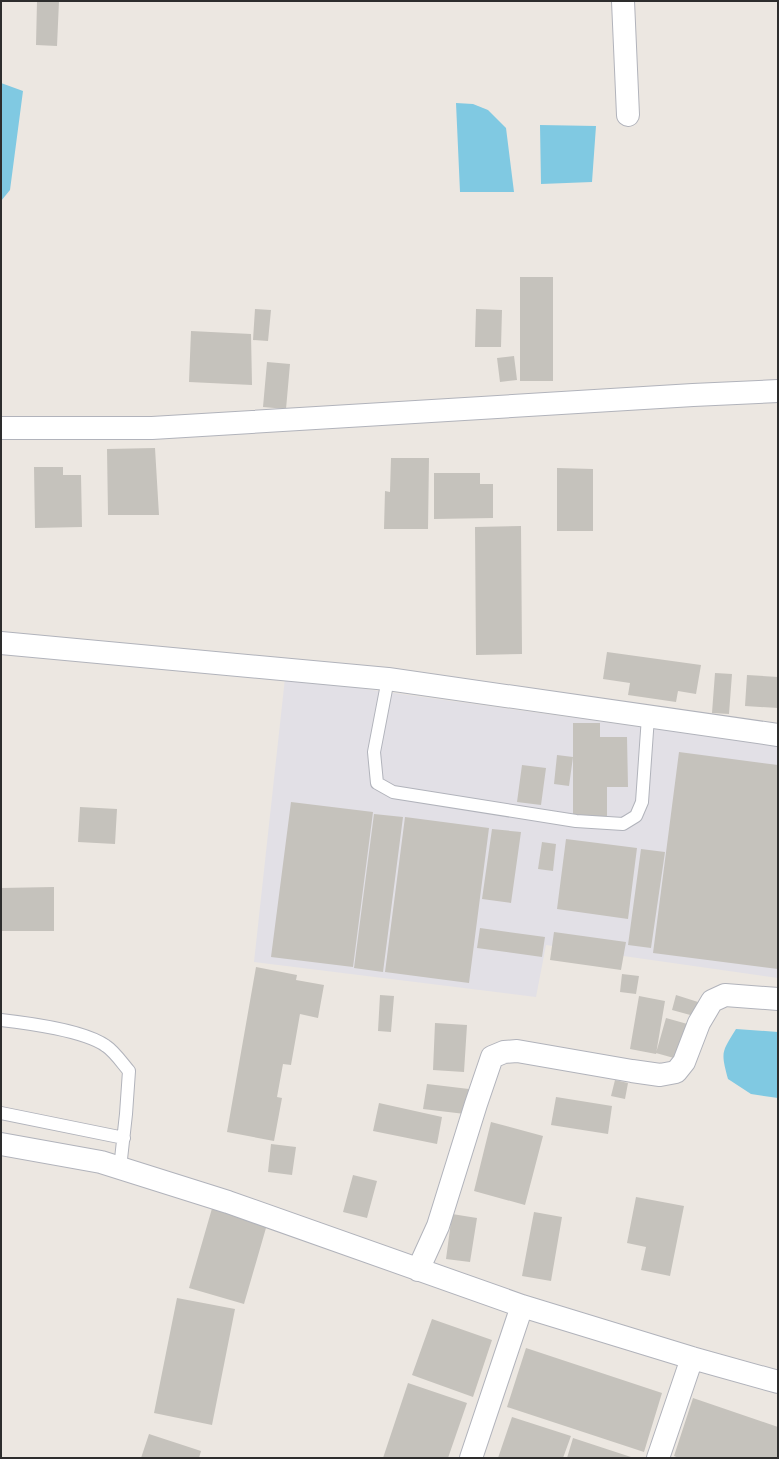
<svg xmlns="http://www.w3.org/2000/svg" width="779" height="1459" viewBox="0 0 779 1459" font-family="Mulish,sans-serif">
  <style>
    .industrial { fill: #e2e0e6 }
    .water { fill: #80c9e2 }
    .building { fill: #c5c2bc }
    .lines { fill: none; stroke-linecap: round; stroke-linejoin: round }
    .service-casing { stroke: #b1b3bb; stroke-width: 14 }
    .minor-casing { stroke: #b1b3bb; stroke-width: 24 }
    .service { stroke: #fff; stroke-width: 12 }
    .minor { stroke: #fff; stroke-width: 22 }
  </style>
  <rect width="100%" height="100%" fill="#ece7e1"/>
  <path class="industrial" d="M285 678 778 746V978L546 945 536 997 254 962Z"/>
  <path class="water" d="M1 83 23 91 10 190 1 201Z
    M456 103 473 104 488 110 506 128 514 192H460Z
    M540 125 596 126 592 182 541 184Z
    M736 1029 778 1032V1098L751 1094 728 1079C721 1052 721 1053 736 1029Z"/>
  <path class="building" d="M37 1H59L57 46 36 45Z
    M520 277H553V381H520Z
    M255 309 271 310 268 341 253 340Z
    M476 309 502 310 501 347H475Z
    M191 331 251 334 252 385 189 382Z
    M514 356 517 380 500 382 497 358Z
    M267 362 290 364 286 409 263 407Z
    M155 448 159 515H108L107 449Z
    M391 458H429L428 529H384L385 491 390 492Z
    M34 467H63V475H81L82 527 35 528Z
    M557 468 593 469V531H557Z
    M434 473H480V484H493V518L434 519Z
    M521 526 522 654 476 655 475 527Z
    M607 652 701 665 696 694 678 691 676 702 628 695 630 683 603 679Z
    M715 673 732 674 729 714 712 713Z
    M747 675 778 677V708L745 706Z
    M573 723H600V737H627L628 787H607V818H573Z
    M679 752 778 765V969L653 953Z
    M557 755 573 757 569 786 554 784Z
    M522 765 546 768 541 805 517 802Z
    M291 802 373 812 353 967 271 957Z
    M80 807 117 809 115 844 78 842Z
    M374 814 403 817 383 972 354 968Z
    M405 817 489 828 469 983 385 972Z
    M492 829 521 832 511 903 482 899Z
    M566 839 637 848 628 919 557 909Z
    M542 842 556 844 553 871 538 869Z
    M641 849 665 852 651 948 628 945Z
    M54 887V931H1V888Z
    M480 928 545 937 542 957 477 948Z
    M554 932 626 942 621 970 550 960Z
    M256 967 297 975 296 980 324 985 318 1018 300 1014 291 1065 283 1064 277 1097 282 1098 274 1141 227 1132Z
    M622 974 639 976 636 994 620 992Z
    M380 995 394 996 391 1032 378 1031Z
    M676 995 698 1002 694 1016 672 1010Z
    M639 996 665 1001 656 1054 630 1049Z
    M666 1018 691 1025 681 1060 656 1053Z
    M435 1023 467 1025 464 1072 433 1070Z
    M615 1080 628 1083 625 1099 611 1096Z
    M427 1084 469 1089 465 1114 423 1109Z
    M556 1097 612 1106 608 1134 551 1125Z
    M379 1103 442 1117 437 1144 373 1131Z
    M491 1122 543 1136 525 1205 474 1191Z
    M271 1144 296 1147 292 1175 268 1172Z
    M353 1175 377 1181 367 1218 343 1212Z
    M636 1197 684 1206 670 1276 641 1270 646 1247 627 1243Z
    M213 1205 268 1221 244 1304 189 1288Z
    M534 1212 562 1217 551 1281 522 1276Z
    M452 1214 477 1218 470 1262 446 1259Z
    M177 1298 235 1309 212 1425 154 1413Z
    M432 1319 492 1340 473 1397 412 1375Z
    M526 1348 662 1393 644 1452 507 1407Z
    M408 1383 467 1403 448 1458H383Z
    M693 1398 778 1427V1458H679L674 1456Z
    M512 1417 571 1436 563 1458H498Z
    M149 1434 201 1451 199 1458H141Z
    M573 1438 634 1458H567Z"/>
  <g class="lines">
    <g class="service-casing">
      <path id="service" d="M388 679 374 752 377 783 393 792 576 821 623 824 636 816 642 802 648 717
        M1 1020C28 1023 85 1031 106 1046 114 1051 123 1064 129 1071L126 1114 120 1168
        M1 1113 124 1138"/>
    </g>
    <g class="minor-casing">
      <path id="minor" d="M623 1 628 115
        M1 428H152L693 395 778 391
        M1 643 388 679 778 735
        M1 1144 101 1162 228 1202 522 1306 692 1358 778 1382
        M418 1270 438 1226 476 1104 492 1057 504 1052 517 1051 632 1071 660 1075 676 1072 684 1062 699 1023 712 1001 725 995 778 999
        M471 1458 522 1306
        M658 1458 692 1358"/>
    </g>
    <use href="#service" class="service"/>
    <use href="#minor" class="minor"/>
  </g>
  <rect width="779" height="1459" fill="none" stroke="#2d2d2d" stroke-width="4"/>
</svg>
